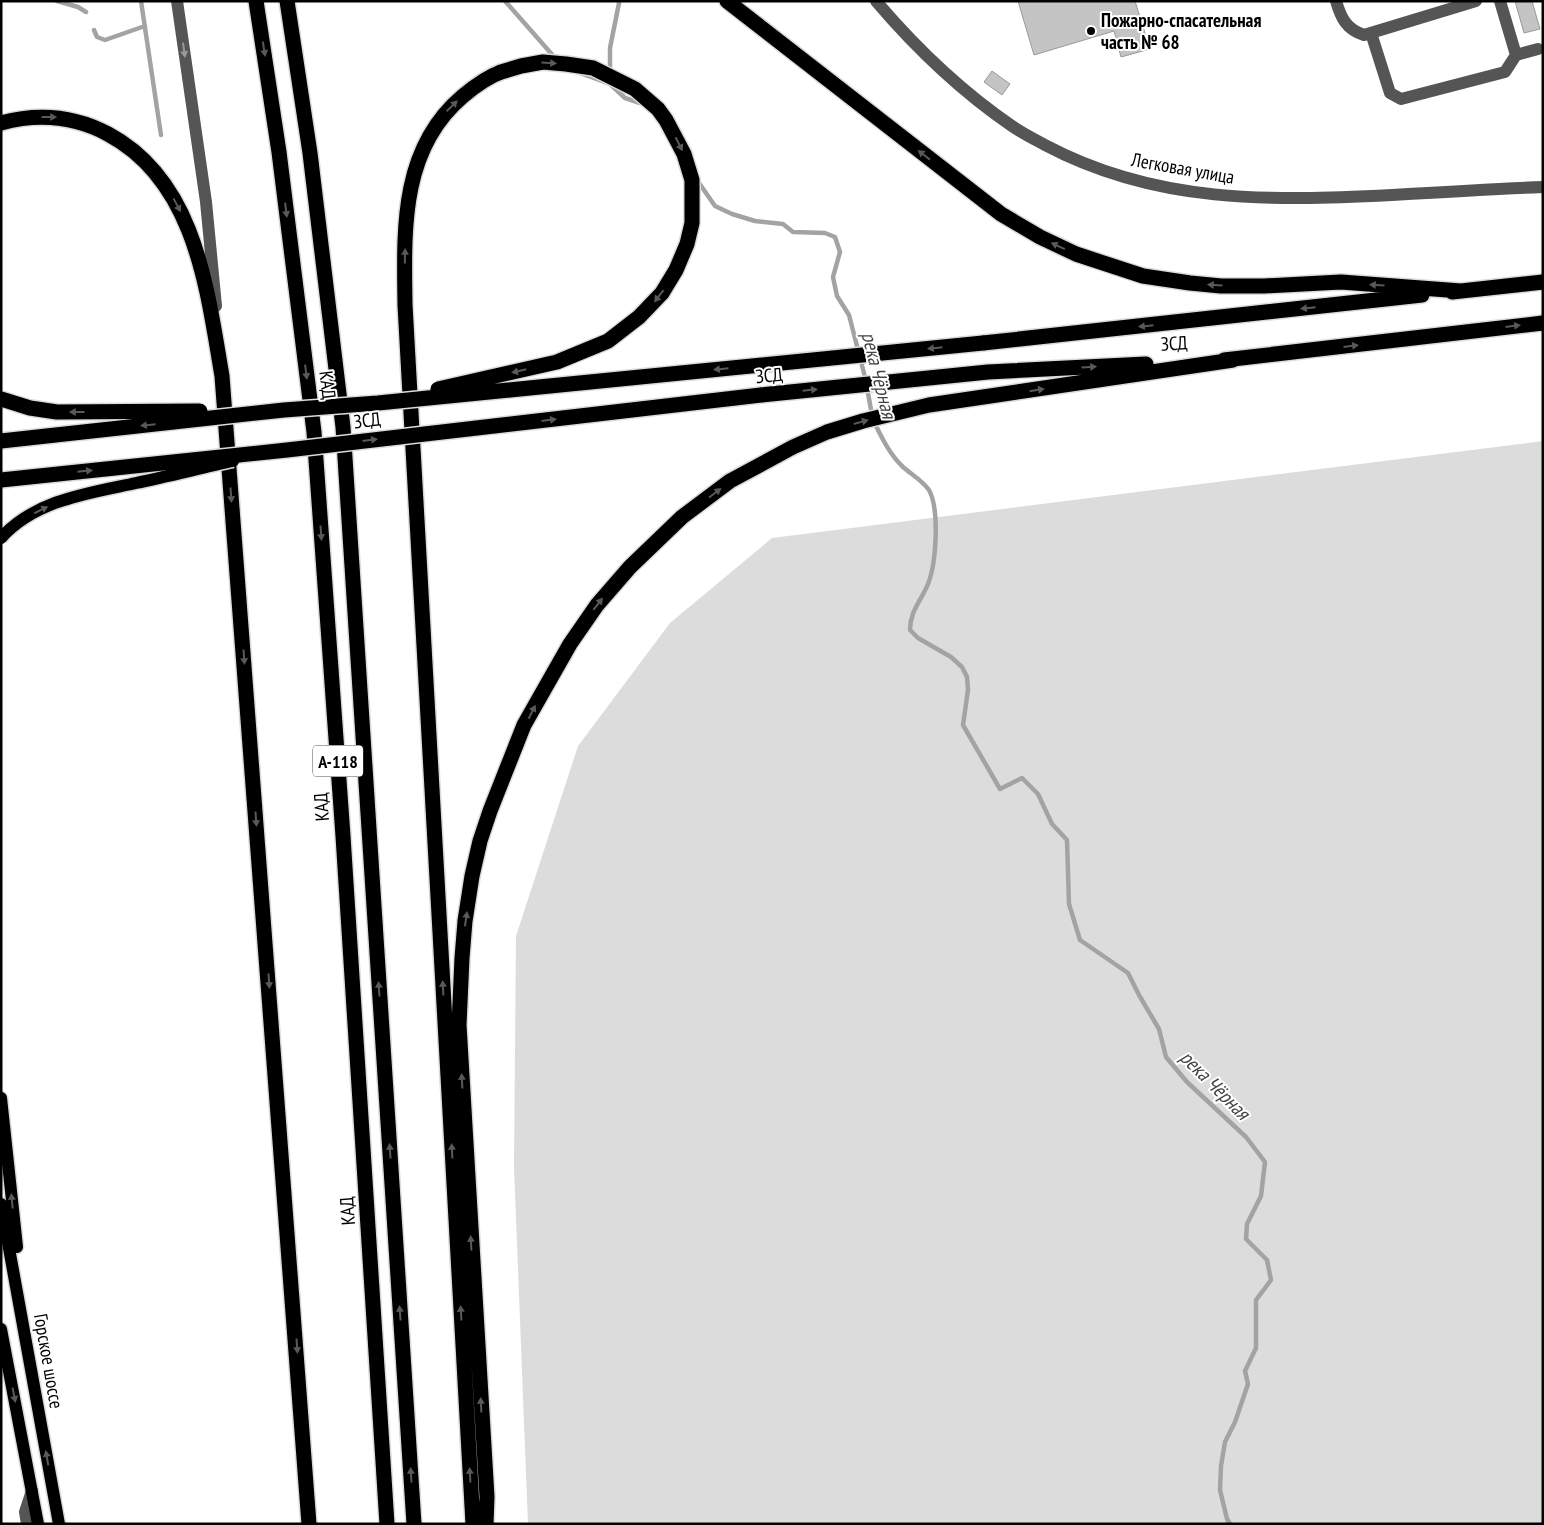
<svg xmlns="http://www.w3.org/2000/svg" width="1544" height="1525" viewBox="0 0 1544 1525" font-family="'PT Sans Narrow',sans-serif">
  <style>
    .green { fill: #dcdcdc }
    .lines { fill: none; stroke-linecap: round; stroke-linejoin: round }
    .stream { stroke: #a3a3a3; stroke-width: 4.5 }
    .building { fill: #c4c4c4; stroke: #999 }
    .major-casing { stroke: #dbdbdb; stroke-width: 15 }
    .highway-casing { stroke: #dbdbdb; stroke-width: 18 }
    .minor { stroke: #555; stroke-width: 12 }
    .major { stroke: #000; stroke-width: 12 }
    .highway { stroke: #000; stroke-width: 15 }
    .major-bridge-casing { stroke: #dbdbdb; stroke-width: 15; stroke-linecap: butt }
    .highway-bridge-casing { stroke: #dbdbdb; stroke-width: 18; stroke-linecap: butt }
    .major-bridge { stroke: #000; stroke-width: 12 }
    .highway-bridge { stroke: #000; stroke-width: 15 }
    .oneway { fill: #595959 }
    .oneway2 { fill: #999 }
    .poi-dot { fill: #000; stroke: #fff; stroke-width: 2 }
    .labels { text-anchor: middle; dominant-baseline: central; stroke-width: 4; stroke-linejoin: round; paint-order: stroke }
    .shield { fill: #fff; stroke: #4c4c4c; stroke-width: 1 }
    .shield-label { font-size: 18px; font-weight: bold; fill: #000 }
    .poi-label { font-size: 19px; font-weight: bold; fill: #000; stroke: #fff; text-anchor: start }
    .street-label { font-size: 19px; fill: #000; stroke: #fff }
    .water-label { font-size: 20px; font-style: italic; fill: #444; stroke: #fff }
  </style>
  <rect width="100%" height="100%" fill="#fff"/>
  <path class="green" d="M1543 441V1524H528L514 1167 516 936 578 746 670 623 772 538Z"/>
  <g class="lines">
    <path class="stream" d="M57 1 78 7 86 12
      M141 1 161 135
      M505 1 556 59
      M94 30 97 37 105 40 145 26
      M580 73 610 84 625 98 643 104
      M610 73V48L619 3
      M697 180 715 206 732 214 755 221 783 224 793 232 825 233 835 237 840 252 833 277 837 296 849 315 866 381
      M867 388 872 415
      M874 422C882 438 890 455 903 467 911 474 923 481 929 490 940 510 936 564 928 584 921 601 910 611 910 630L918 638 951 657 962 667 967 677 968 690 963 725 1000 789 1022 778 1038 794 1052 824 1067 840 1069 904 1080 940 1128 973 1139 995 1159 1029 1166 1057 1187 1082 1246 1137 1265 1162 1261 1196 1247 1224 1246 1239 1267 1260 1271 1280 1256 1300V1348L1245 1371 1248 1384 1235 1422 1225 1442 1221 1466 1220 1490 1227 1519 1230 1524"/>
  </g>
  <path class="building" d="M1018 1H1135L1150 49 1121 57 1114 31 1034 55Z
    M1515 1H1532L1540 29 1524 33Z
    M992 71 1010 84 1002 95 984 82Z"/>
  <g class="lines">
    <g class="major-casing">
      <path id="major" d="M1 1098 17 1247
        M1 1204 59 1524
        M1 1329 38 1524"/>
    </g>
    <g class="highway-casing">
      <path id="highway" d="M256 1 279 152 314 432 343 836 387 1524
        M287 1 310 153 343 427 414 1524
        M727 1 1001 214 1040 237 1076 254 1143 276 1190 283 1221 286H1264L1341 282 1461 291
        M1 123C38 113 74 116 108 134 196 181 207 289 222 376L309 1524
        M1452 292 1543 282
        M983 343 1422 295
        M1224 360 1543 323
        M761 395 988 372 1146 364
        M473 1524 405 305C404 230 400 149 463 96 475 86 487 77 501 72
        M486 1524 487 1497 459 1025 462 958 465 921 472 876 480 841 490 811 524 725 570 644 597 605 630 567 682 517 730 481 793 447 827 432 863 421 929 405 1233 360"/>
    </g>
    <path class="minor" d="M177 1 206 202 216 306
      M876 1C916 48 961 91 1012 126 1022 133 1034 139 1045 145 1156 204 1270 201 1392 195 1442 192 1492 189 1543 187
      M1336 1C1341 18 1346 29 1364 35L1476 1
      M1371 33 1390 93 1401 99 1505 72 1516 55 1500 1
      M1516 55 1538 49
      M27 1524 25 1512 32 1491"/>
    <use href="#major" class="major"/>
    <use href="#highway" class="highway"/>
    <g class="major-bridge-casing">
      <path id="major-bridge" d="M1 538C35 500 89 493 136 483 169 476 201 468 233 461"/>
    </g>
    <g class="highway-bridge-casing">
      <path id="highway-bridge" d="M438 389 557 362 608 341 639 317 662 293 676 270 687 244 692 223V180L684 154 666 120 658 109 635 89 593 68 566 64 543 62 521 66 501 72
        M1 399 30 408 57 412 200 411
        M1 441 284 410 378 403 983 343
        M1 480 287 450 761 395"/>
    </g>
    <use href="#major-bridge" class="major-bridge"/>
    <use href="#highway-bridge" class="highway-bridge"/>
  </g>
  <defs><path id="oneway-solid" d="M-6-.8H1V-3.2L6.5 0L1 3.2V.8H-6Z" transform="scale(1.25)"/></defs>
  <g class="oneway">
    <use href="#oneway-solid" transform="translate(264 49) rotate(81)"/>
    <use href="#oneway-solid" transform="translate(549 63) rotate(3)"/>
    <use href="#oneway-solid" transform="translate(452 106) rotate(-44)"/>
    <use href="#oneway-solid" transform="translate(49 117)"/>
    <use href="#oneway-solid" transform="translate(679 144) rotate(63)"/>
    <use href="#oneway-solid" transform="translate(924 155) rotate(-142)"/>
    <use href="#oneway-solid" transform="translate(177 205) rotate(62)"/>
    <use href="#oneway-solid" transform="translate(286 210) rotate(83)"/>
    <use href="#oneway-solid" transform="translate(1058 246) rotate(-155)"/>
    <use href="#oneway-solid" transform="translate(405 256) rotate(-89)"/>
    <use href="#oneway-solid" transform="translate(1215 285) rotate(-176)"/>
    <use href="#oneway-solid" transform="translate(1377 285) rotate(-176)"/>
    <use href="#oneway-solid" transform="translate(659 296) rotate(128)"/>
    <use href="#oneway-solid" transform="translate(1308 308) rotate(174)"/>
    <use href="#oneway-solid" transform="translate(1146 326) rotate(174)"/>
    <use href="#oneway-solid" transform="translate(1513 326) rotate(-7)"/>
    <use href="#oneway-solid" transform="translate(1351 346) rotate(-7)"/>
    <use href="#oneway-solid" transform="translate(935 348) rotate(174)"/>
    <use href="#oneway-solid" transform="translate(1089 367) rotate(-3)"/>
    <use href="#oneway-solid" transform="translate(721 369) rotate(174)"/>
    <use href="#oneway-solid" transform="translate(519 371) rotate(167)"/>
    <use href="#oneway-solid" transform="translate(306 372) rotate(83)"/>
    <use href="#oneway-solid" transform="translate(810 390) rotate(-6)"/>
    <use href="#oneway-solid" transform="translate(1037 390) rotate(-9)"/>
    <use href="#oneway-solid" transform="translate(77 412) rotate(180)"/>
    <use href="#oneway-solid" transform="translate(549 420) rotate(-7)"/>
    <use href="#oneway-solid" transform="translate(861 422) rotate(-16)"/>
    <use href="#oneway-solid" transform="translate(148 425) rotate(174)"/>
    <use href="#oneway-solid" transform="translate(370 440) rotate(-7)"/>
    <use href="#oneway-solid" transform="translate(85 471) rotate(-6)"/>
    <use href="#oneway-solid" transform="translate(715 493) rotate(-37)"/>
    <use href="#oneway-solid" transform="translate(231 495) rotate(86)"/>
    <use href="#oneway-solid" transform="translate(41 510) rotate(-26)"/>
    <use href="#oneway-solid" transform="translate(321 533) rotate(86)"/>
    <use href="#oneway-solid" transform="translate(598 604) rotate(-52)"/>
    <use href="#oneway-solid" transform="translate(244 657) rotate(86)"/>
    <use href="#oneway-solid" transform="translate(532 712) rotate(-63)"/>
    <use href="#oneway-solid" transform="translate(256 819) rotate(86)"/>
    <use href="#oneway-solid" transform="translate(466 919) rotate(-82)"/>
    <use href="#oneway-solid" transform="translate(269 981) rotate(86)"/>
    <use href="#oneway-solid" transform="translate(443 988) rotate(-93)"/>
    <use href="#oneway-solid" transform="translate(379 989) rotate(-94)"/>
    <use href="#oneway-solid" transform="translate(462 1081) rotate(-93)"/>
    <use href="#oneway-solid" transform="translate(390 1151) rotate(-94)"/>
    <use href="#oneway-solid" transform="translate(452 1151) rotate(-93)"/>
    <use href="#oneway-solid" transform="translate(12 1201) rotate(-95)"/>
    <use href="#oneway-solid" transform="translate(471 1243) rotate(-93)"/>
    <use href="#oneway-solid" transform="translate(400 1313) rotate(-94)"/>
    <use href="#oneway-solid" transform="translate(461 1313) rotate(-93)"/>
    <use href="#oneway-solid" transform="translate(297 1346) rotate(86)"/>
    <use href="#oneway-solid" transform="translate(14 1395) rotate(79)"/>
    <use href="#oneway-solid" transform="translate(481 1405) rotate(-93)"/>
    <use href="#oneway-solid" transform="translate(47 1458) rotate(-100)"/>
    <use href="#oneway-solid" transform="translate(411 1475) rotate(-94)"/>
    <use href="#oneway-solid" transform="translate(470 1475) rotate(-93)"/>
  </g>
  <use class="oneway2" href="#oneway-solid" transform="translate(184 50) rotate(82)"/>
  <circle class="poi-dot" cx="1091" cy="31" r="5"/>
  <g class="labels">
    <rect class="shield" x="313" y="745.5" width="50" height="31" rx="4"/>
    <g class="shield-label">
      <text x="338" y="761">А-118</text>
    </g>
    <g class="poi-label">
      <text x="1101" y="20">Пожарно-спасательная<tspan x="1101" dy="22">часть № 68</tspan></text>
    </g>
    <g class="street-label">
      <text transform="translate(1183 168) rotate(10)">Легковая улица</text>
      <text transform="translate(1174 343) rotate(-3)">ЗСД</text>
      <text transform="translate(769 375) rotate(-6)">ЗСД</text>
      <text transform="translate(328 385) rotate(83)">КАД</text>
      <text transform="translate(367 420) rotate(-7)">ЗСД</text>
      <text transform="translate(321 807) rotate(-94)">КАД</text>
      <text transform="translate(347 1211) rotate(-94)">КАД</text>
      <text transform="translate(49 1361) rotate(80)">Горское шоссе</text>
    </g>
    <g class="water-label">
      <text transform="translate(879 375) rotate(76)">река Чёрная</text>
      <text transform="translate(1215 1085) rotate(45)">река Чёрная</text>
    </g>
  </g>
  <rect width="1544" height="1525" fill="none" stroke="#000000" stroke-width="5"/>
</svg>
